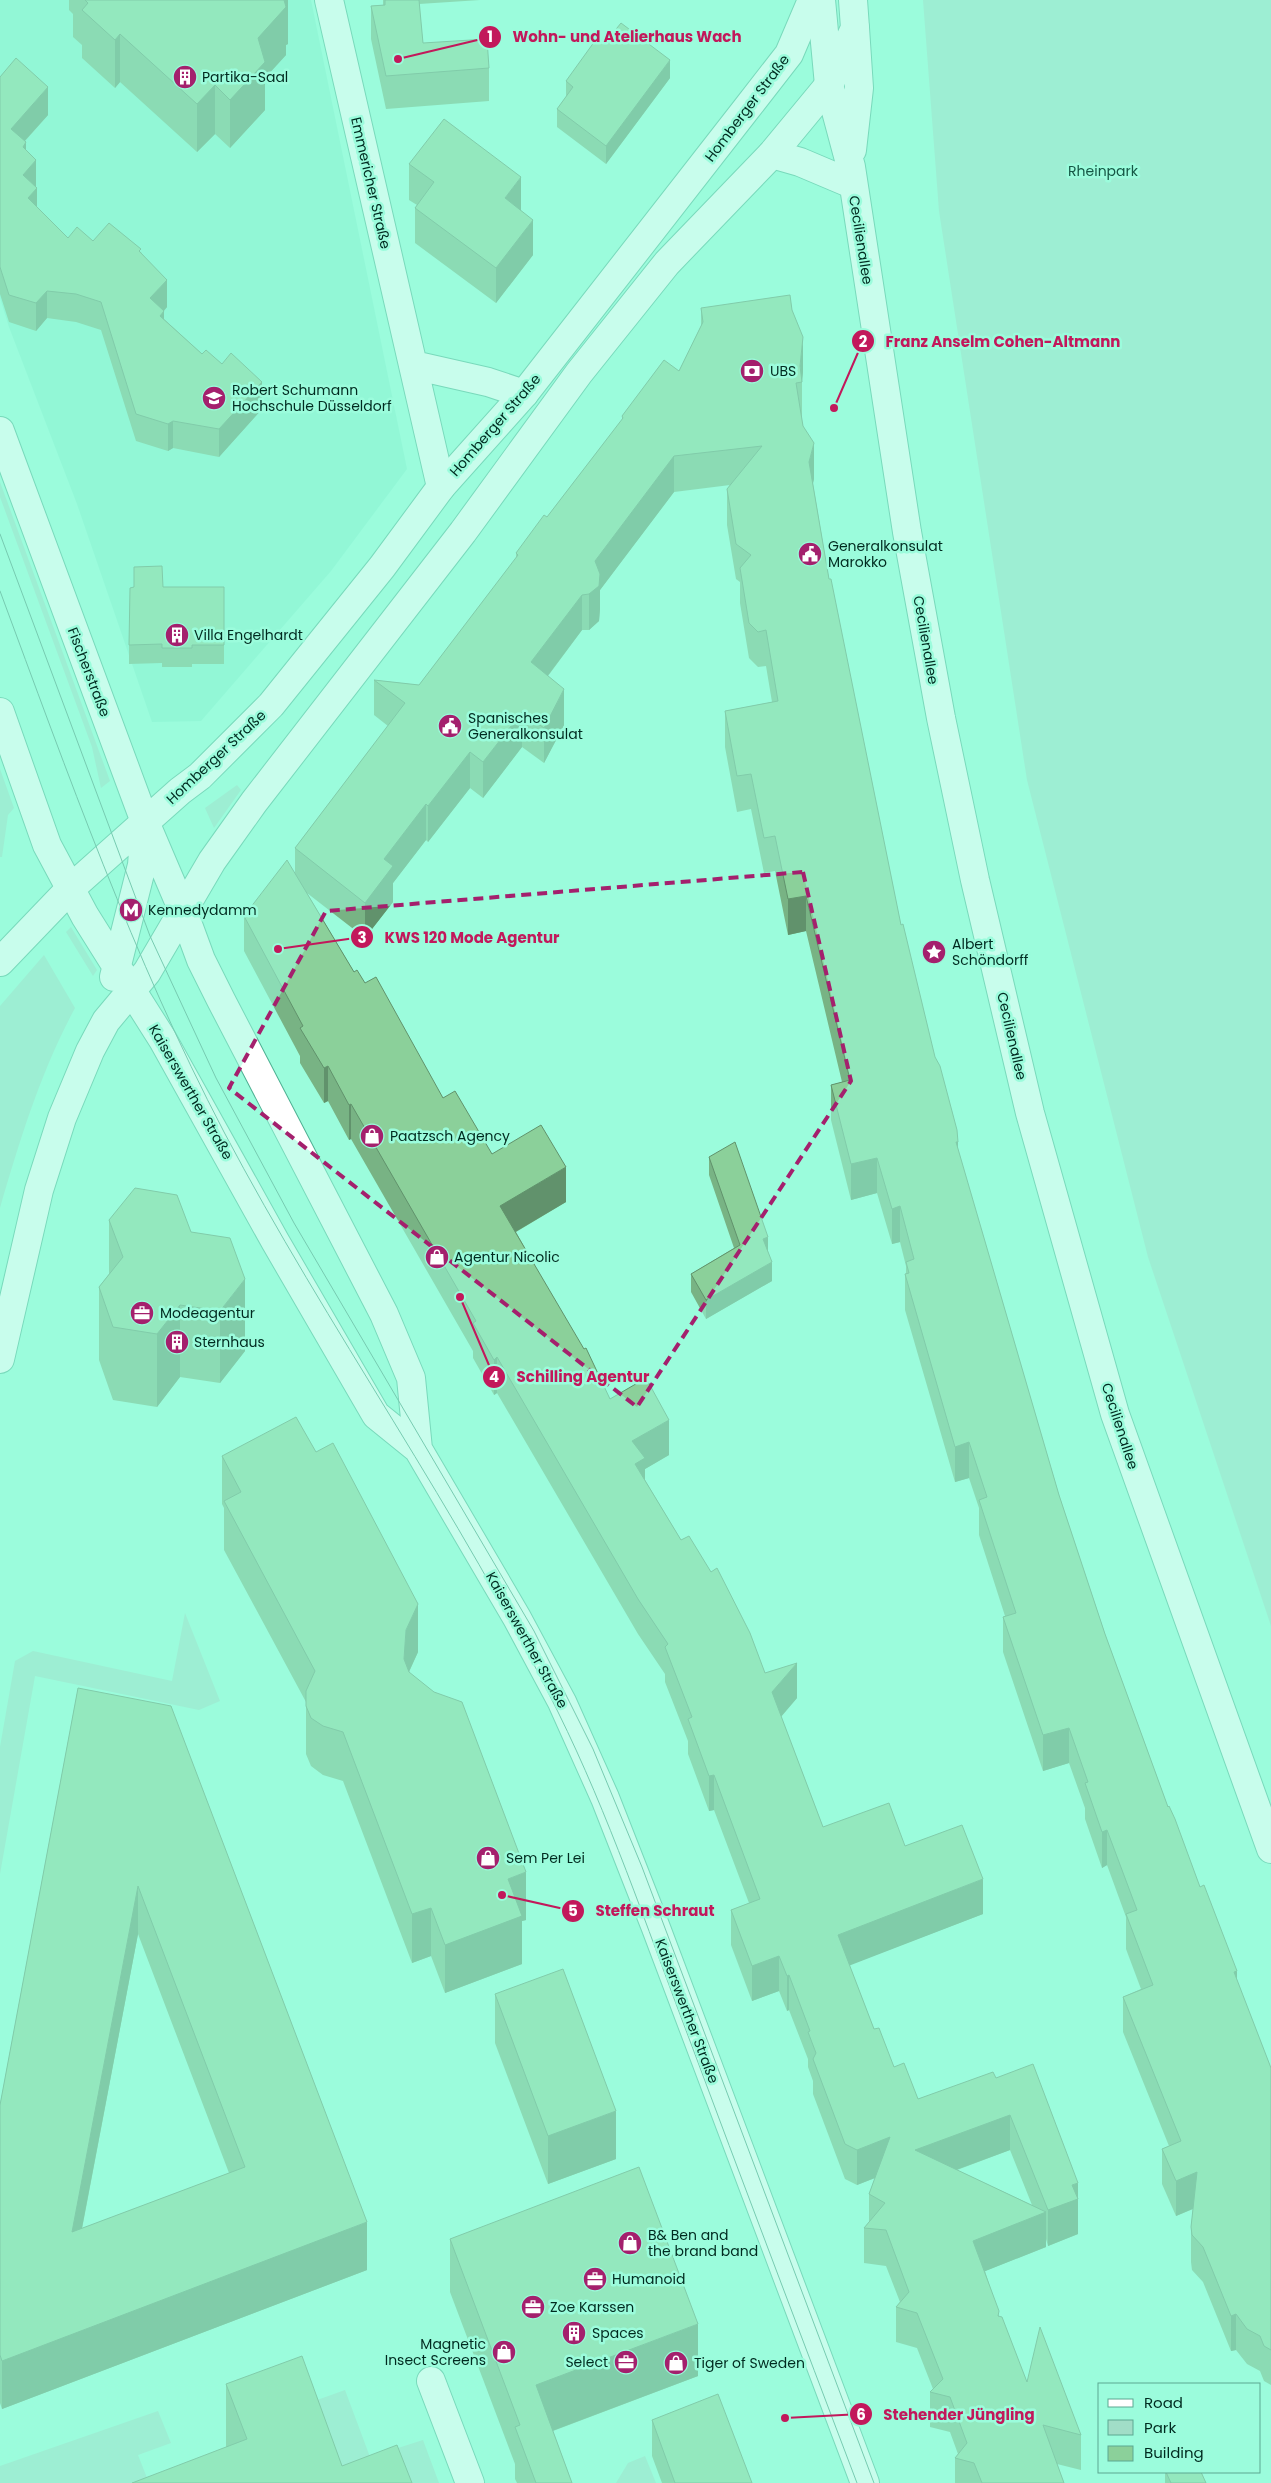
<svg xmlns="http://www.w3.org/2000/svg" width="1271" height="2483" viewBox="0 0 1271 2483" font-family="Poppins,sans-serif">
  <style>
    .built { fill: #87f2cf }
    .green { fill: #a1ddc7 }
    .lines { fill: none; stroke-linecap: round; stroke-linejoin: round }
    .minor-casing { stroke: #4fb193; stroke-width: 30 }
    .major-casing { stroke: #4fb193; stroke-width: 30 }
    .minor { stroke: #fff; stroke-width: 28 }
    .major { stroke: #fff; stroke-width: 28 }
    .tram { stroke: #4b907b; stroke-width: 1 }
    .wall { fill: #78b384; fill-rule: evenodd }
    .shaded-wall { fill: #61926c }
    .building { fill: #8bd09a; stroke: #61926c; fill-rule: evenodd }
    .marked { fill: none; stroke: #a4206d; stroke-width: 4; stroke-dasharray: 10 6; stroke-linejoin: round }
    .labels { text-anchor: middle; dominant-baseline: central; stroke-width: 5; stroke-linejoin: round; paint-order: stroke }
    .poi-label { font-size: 14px; fill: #002b20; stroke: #9bfcdc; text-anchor: start }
    .street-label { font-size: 14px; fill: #002b20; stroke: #9bfcdc }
    .park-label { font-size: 14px; fill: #165745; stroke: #9bfcdc }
    .leader { fill: none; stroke: #c2185b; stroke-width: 2 }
    .callout-dot { fill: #c2185b; stroke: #9bfcdc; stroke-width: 2 }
    .mark-label { font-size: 15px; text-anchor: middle; font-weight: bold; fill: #fff }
    .callout-label { font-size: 15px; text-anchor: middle; font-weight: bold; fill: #c2185b; stroke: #9bfcdc; stroke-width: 5; stroke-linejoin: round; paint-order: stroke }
  </style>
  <rect width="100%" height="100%" fill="#9bfcdc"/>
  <path class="built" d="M0 0H311L407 469 331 571 201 721 152 722 77 504 9 327 0 298Z"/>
  <path class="green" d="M923 0H1271V1626L1148 1257 1027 780 939 211Z
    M0 482 110 781 101 788 92 747 0 497Z
    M0 769 14 808 8 815 2 857H0Z
    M237 785 241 790 214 828 205 808Z
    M71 927 97 970 93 976 66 932Z
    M44 955 75 1008C41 1071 20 1139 0 1208V1006Z
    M185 1613 220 1701 199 1710 35 1676 0 1874V1747L15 1661 33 1651 172 1681Z
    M345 2390 370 2457 423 2440 439 2483H346L270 2417Z
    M158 2411 171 2443 138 2455 149 2483H0V2466Z
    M645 2456 656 2483H616L628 2463Z"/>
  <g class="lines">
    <g class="minor-casing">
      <path id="minor" d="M329 0 441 487
        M821 0 829 85 851 167 907 532 941 718 975 880 1030 1113 1115 1414 1271 1849
        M852 150 859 88 855 28
        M772 154 800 162 852 184
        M413 365 488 382 524 394
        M183 911 201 960 221 1000 384 1314 411 1378 418 1449
        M132 991 163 1040 275 1241 376 1415 418 1449 517 1618 562 1702 605 1798 656 1928 865 2483
        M431 2381 470 2483"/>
    </g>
    <g class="major-casing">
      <path id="major" d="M0 431 145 822 183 911
        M0 712 47 845 85 916 132 991
        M0 962 70 889 180 791 200 776 271 705 382 567 441 487 524 394 747 108 789 54 812 0
        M114 977 142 865 145 826
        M0 1359 39 1190 62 1118 90 1051 106 1021 147 972 212 861 254 802 463 532 579 373 667 263 772 154 829 85 855 28 853 0"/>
    </g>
    <use href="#minor" class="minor"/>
    <use href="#major" class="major"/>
    <path class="tram" d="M0 534 150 936 216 1078 294 1223 534 1631 593 1749 642 1867 874 2483
      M0 591C68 774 133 958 224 1132 328 1329 460 1512 558 1712 609 1815 646 1925 687 2033 743 2183 800 2333 857 2483"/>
  </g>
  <path class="wall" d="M69 0H288V44L286 45V55L265 78V110L230 148 215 134 197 152 120 82 115 88 82 58V45L73 37V14L69 10Z
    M383 0H480L419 4 423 43 489 68V101L386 109 371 39V6L383 5Z
    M604 44 670 78 606 164 557 127V109L566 97V81Z
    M0 77 48 115 25 141 26 150 36 187 37 208 68 238 93 241 141 252 167 307 164 311V319L262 409 219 457 173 448 168 451 136 441 101 330 76 322 47 318 36 331 9 322 0 294Z
    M409 164 521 210 533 255 496 303 415 243V208L417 205 409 200Z
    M701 308 803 372 802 380V417H801L814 479 813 484 829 579 901 925 958 1152 1059 1495 1105 1634 1168 1807 1271 2068V2385L1264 2381 1260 2371 1247 2364 1236 2350 1231 2351 1203 2282 1192 2270 1191 2262V2227L1193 2209 1176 2216 1162 2184V2149L1169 2146 1123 2032V1997L1141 1989 1126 1949V1917L1107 1865 1102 1868 1085 1819V1808L1069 1763 1043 1771 1003 1652V1617L1005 1616 979 1535V1508L969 1478 955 1482 905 1310V1274H906V1266L900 1242 892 1244 877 1193 851 1200 831 1120V1085L842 1082 806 931 788 935 775 871 764 873 751 809 737 812 725 747V711L772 702 766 666 758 667 749 658 740 603V582L736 579 727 525V489L730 485 674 492 600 590V609L599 621 589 630H582L548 676 564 725 544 763 522 747 483 798 470 788 428 842 426 840 393 883V902L365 938 307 893 354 972 365 983 443 1098 492 1154 566 1202 516 1232 610 1399 669 1455 645 1469V1480L681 1540 765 1673 797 1698 781 1717 823 1827 905 1846 983 1914 849 1965 874 2029 894 2067 918 2099 996 2078 1078 2218V2234L1048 2246 1046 2239V2247L985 2271 999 2316 1027 2382 1081 2435V2470L1057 2464 1064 2483H955V2458L958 2454 950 2432 930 2427V2392L933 2389 917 2348 896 2342V2307L900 2302 886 2266 864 2263V2228L869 2222V2194L875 2178 857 2185 845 2179 813 2094V2081L808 2067V2059L789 2010 787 2011 779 1991 752 2001 731 1945V1910L749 1903 714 1810 709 1811 688 1754V1741L665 1682V1674L638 1634 497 1393 494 1395 473 1358V1351L351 1139 349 1140 328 1101 324 1103 300 1063V1056L244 951V916L295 874V848L388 726 374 715V680L419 685 516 559V553L547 517 622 420V416L679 371 701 326ZM1010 2150 1032 2205 957 2170Z
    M134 567 163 587H224V664H192V667H162V663L129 664V645L134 587Z
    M709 1157 772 1281 706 1319 691 1292V1274L734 1248 709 1175Z
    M109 1220 191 1232 245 1351 220 1383 180 1377 157 1407 113 1400 99 1360V1287L109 1274Z
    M222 1456 418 1652 409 1672 526 1920 522 1921V1964L445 1993 431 1956 412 1963 343 1781 323 1775 311 1766 306 1754V1702L224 1550V1508L222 1504Z
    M78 1688 367 2270 2 2409 0 2403V2105ZM138 1934 229 2173 82 2229Z
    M495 1994 616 2159 548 2184 495 2043Z
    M450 2239 698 2376 553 2431 572 2483H517L515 2479V2464L450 2292Z
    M226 2384 342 2466 226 2447Z
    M652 2420 752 2483H662L652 2456Z
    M1165 2472H1201L1206 2483H1165Z"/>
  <path class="shaded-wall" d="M284 0H288V44L286 45V55L265 78V110L230 148V100L258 38Z
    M120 34V82L115 88V40Z
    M670 60V78L606 164V146Z
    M215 85V134L197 152V104Z
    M48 87V115L11 156V129Z
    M26 142V170L23 147Z
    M36 160V187L23 175Z
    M521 177V212L505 198Z
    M37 188V215L28 198Z
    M533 220V255L496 303V268Z
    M167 280V307L150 326V298Z
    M47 291V318L36 331V303Z
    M164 311V339L160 316Z
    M803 337V372L802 382 800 366Z
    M262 382V409L219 457V429Z
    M173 421V448L168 451V424Z
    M814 443V479L809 497V462Z
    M674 456V492L600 590V609L599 621 589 630V594L595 561Z
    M582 595V630L531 698V662Z
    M564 689V725L544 763V728Z
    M522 712V747L483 798V762Z
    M470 752V788L428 842V806Z
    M426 804V840L393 883V902L365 938V903L384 859Z
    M806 896V931L788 935V899Z
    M328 1066V1101L324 1103V1068Z
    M351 1104V1139L349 1140V1105Z
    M956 1142H958V1177Z
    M877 1158V1193L851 1200V1164Z
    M566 1167V1202L500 1241V1206Z
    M900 1206V1242L892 1244V1209Z
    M768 1237V1255L763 1239Z
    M772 1262V1281L706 1319V1300Z
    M245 1279V1351L220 1383V1311Z
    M180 1305V1377L157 1407V1334Z
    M497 1357V1393L494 1395V1360Z
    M669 1420V1455L645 1469V1493L635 1499 632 1441Z
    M969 1442V1478L955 1482V1447Z
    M418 1604V1652L406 1678 404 1659 406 1630Z
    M797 1663V1698L772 1727V1692Z
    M1069 1728V1763L1043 1771V1735Z
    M714 1775V1810L709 1811V1776Z
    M1107 1830V1865L1102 1868V1832Z
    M526 1872V1920L522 1921V1964L445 1993V1945L508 1879Z
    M983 1879V1914L838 1970V1935Z
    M138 1886V1934L72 2280V2232Z
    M431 1908V1956L412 1963V1914Z
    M779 1956V1991L752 2001V1966Z
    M1237 1971V2007L1234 1972Z
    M789 1975V2010L787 2011V1976Z
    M616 2111V2159L548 2184V2136Z
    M1010 2115V2150L915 2185V2150Z
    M890 2137V2172L857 2185V2150Z
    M1197 2172V2207L1176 2216V2181Z
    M1078 2183V2234L1048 2246V2210L1072 2185Z
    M1046 2212V2247L973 2276V2241Z
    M367 2222V2270L2 2409V2361Z
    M1236 2314V2350L1231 2351V2316Z
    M698 2324V2376L536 2437V2385Z"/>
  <path class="building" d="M85 0H284L286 7 258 38 265 62 230 100 215 85 197 104 120 34 115 40 82 10 88 3Z
    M385 0H419L423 43 487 39 489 68 386 76 371 6 385 5Z
    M621 23 670 60 606 146 557 109 573 87 566 81 597 38 604 44Z
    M16 58 48 87 11 129 26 142 23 147 36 160 23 175 37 188 28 198 68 238 77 227 93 241 109 223 141 249 139 251 167 280 150 298 164 311 160 316 202 354 206 350 222 364 231 353 262 382 219 429 173 421 168 424 136 414 101 302 76 294 47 291 36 303 9 295 0 267V77Z
    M444 119 521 177 505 198 533 220 496 268 415 208 434 182 409 164Z
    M790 295 792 310 803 337 800 366 802 382 796 383 803 426 814 443 809 462 829 579H831L901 925 903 924 935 1057 940 1066 957 1130 958 1142H956L1059 1495 1105 1634 1168 1807 1169 1806 1175 1819 1200 1887 1204 1885 1237 1971 1234 1972 1271 2068V2350L1264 2346 1260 2336 1247 2329 1236 2314 1231 2316 1203 2247 1192 2235 1191 2227 1197 2172 1176 2181 1162 2149 1181 2141 1123 1997 1153 1985 1126 1914 1137 1910 1107 1830 1102 1832 1085 1783 1088 1782 1069 1728 1043 1735 1003 1617 1016 1613 979 1500 987 1497 969 1442 955 1447 905 1274 909 1273 906 1262 914 1259 900 1206 892 1209 877 1158 851 1164 831 1085 850 1080 806 896 788 899 775 836 764 838 751 774 737 776 725 711 778 701 766 630 758 632 749 623 740 568 751 555 736 544 727 489 762 446 674 456 595 561 600 574 599 586 589 594 582 595 531 662 564 689 544 728 522 712 483 762 470 752 428 806 426 804 384 859 393 866 365 903 295 848 405 703 374 680 419 685 518 555 516 553 544 515 547 517 623 418 622 416 664 360 679 371 703 322 701 308Z
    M162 566 163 587H224V645H192V648H162V644L129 645 130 588 134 587V567Z
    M287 860 354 972 357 970 365 983 376 977 443 1098 455 1091 492 1154 541 1125 566 1167 500 1206 584 1349 586 1348 610 1399 646 1378 669 1420 632 1441 645 1458 635 1464 681 1540 689 1536 711 1572 717 1568 750 1633 765 1673 797 1663 772 1692 823 1827 889 1803 905 1846 962 1825 983 1879 838 1935 874 2029 879 2028 894 2067 904 2063 918 2099 993 2072 996 2078 1033 2064 1078 2183 1072 2185 1078 2199 1048 2210 1010 2115 915 2150 1046 2212 973 2241 999 2311 998 2316 1002 2317 1027 2382 1040 2327 1081 2435 1043 2425 1064 2483H982L974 2463 955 2458 967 2443 950 2397 930 2392 943 2379 917 2313 896 2307 909 2292 886 2230 864 2228 885 2203 869 2194 890 2137 857 2150 845 2144 813 2059 816 2053 808 2032 810 2031 789 1975 787 1976 779 1956 752 1966 731 1910 760 1899 714 1775 709 1776 688 1719 692 1717 665 1647 668 1644 638 1599 497 1357 494 1360 473 1323 476 1321 351 1104 349 1105 328 1066 324 1068 300 1028 303 1026 244 916Z
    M735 1142 768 1237 763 1239 772 1262 706 1300 691 1274 740 1245 709 1157Z
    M135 1188 177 1195 191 1232 230 1238 245 1279 220 1311 180 1305 157 1334 113 1327 99 1287 123 1257 109 1220Z
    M296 1417 316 1452 333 1443 418 1604 406 1630 404 1659 409 1672 434 1692 462 1702 526 1872 508 1879 522 1916 445 1945 431 1908 412 1914 343 1732 323 1726 311 1718 306 1706V1691L315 1671 224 1501 241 1492 222 1456Z
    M78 1688 171 1706 367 2222 2 2361 0 2355V2105ZM138 1886 245 2167 72 2232Z
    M563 1969 616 2111 548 2136 495 1994Z
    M639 2167 698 2324 536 2385 572 2483H536L515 2427 520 2425 450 2239Z
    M302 2356 342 2466 397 2445 412 2483H132L247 2439 226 2384Z
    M718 2394 752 2483H675L652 2420Z
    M1166 2472H1201L1206 2483H1171Z"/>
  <path d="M0 0H1271V2483H0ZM803 872 851 1081 637 1407 229 1088 326 911Z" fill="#9bfcdc" fill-opacity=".55" fill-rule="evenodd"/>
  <path class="marked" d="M803 872 851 1081 637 1407 229 1088 326 911Z"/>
  <defs>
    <g id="building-disc" transform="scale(1.25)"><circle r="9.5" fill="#a4206d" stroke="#9bfcdc"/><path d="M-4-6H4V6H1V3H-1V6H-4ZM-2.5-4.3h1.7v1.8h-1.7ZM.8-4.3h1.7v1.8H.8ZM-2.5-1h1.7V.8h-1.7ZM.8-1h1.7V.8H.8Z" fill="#fff"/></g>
    <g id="bank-disc" transform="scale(1.25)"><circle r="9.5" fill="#a4206d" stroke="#9bfcdc"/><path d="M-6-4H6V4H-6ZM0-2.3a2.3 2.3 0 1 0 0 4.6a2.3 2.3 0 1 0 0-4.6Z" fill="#fff"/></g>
    <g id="university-disc" transform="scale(1.25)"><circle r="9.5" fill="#a4206d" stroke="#9bfcdc"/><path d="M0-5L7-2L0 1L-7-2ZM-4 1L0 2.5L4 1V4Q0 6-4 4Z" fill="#fff"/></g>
    <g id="civic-disc" transform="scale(1.25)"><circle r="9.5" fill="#a4206d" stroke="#9bfcdc"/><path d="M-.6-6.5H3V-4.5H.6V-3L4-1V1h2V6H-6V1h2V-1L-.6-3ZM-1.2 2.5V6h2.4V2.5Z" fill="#fff"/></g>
    <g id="metro-disc" transform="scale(1.25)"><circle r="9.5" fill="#a4206d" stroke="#9bfcdc"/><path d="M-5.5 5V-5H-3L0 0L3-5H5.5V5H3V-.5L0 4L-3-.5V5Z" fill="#fff"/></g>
    <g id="sight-disc" transform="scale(1.25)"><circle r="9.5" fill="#a4206d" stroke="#9bfcdc"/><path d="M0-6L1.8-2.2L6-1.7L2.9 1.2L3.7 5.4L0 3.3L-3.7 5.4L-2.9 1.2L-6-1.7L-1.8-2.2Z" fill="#fff"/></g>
    <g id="shop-disc" transform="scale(1.25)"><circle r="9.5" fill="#a4206d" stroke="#9bfcdc"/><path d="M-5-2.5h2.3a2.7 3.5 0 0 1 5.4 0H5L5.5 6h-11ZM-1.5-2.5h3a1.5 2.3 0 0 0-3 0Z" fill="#fff"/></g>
    <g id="office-disc" transform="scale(1.25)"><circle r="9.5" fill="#a4206d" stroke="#9bfcdc"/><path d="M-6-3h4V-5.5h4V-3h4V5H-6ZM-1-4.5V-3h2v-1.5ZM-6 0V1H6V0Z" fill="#fff"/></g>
  </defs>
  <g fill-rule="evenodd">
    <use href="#building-disc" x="185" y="77"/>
    <use href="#bank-disc" x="752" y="371"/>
    <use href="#university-disc" x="214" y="398"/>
    <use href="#civic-disc" x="810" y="554"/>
    <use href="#building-disc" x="177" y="635"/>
    <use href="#civic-disc" x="450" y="726"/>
    <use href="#metro-disc" x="131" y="910"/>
    <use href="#sight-disc" x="934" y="952"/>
    <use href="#shop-disc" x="372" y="1136"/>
    <use href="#shop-disc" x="437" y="1257"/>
    <use href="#office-disc" x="142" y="1313"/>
    <use href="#building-disc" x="177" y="1342"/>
    <use href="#shop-disc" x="488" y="1858"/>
    <use href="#shop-disc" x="630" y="2243"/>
    <use href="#office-disc" x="595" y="2279"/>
    <use href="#office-disc" x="533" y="2307"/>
    <use href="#building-disc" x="574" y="2333"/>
    <use href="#shop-disc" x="504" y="2352"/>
    <use href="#office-disc" x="626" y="2362"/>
    <use href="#shop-disc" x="676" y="2363"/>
  </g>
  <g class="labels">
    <g class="poi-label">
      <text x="202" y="77">Partika-Saal</text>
      <text x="770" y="371">UBS</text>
      <text x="232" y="390">Robert Schumann<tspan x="232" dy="16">Hochschule Düsseldorf</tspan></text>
      <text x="828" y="546">Generalkonsulat<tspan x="828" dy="16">Marokko</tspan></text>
      <text x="194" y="635">Villa Engelhardt</text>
      <text x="468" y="718">Spanisches<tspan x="468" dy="16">Generalkonsulat</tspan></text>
      <text x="148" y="910">Kennedydamm</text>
      <text x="952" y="944">Albert<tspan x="952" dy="16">Schöndorff</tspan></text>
      <text x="390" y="1136">Paatzsch Agency</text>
      <text x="454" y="1257">Agentur Nicolic</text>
      <text x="160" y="1313">Modeagentur</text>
      <text x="194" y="1342">Sternhaus</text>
      <text x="506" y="1858">Sem Per Lei</text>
      <text x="648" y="2235">B&amp; Ben and<tspan x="648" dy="16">the brand band</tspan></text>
      <text x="612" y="2279">Humanoid</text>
      <text x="550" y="2307">Zoe Karssen</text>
      <text x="592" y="2333">Spaces</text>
      <text x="486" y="2344" text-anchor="end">Magnetic<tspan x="486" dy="16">Insect Screens</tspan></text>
      <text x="608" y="2362" text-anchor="end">Select</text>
      <text x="694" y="2363">Tiger of Sweden</text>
    </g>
    <g class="street-label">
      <text transform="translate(747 108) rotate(-53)">Homberger Straße</text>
      <text transform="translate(371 183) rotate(77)">Emmericher Straße</text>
      <text transform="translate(861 240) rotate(81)">Cecilienallee</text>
      <text transform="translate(495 425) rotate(-49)">Homberger Straße</text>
      <text transform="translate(926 640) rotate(80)">Cecilienallee</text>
      <text transform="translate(89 672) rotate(69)">Fischerstraße</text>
      <text transform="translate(216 757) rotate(-43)">Homberger Straße</text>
      <text transform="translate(1012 1036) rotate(77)">Cecilienallee</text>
      <text transform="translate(191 1092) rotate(60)">Kaiserswerther Straße</text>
      <text transform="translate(1120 1426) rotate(72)">Cecilienallee</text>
      <text transform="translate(527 1640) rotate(61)">Kaiserswerther Straße</text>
      <text transform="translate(687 2011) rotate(69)">Kaiserswerther Straße</text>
    </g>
    <g class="park-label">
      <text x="1103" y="171">Rheinpark</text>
    </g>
  </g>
  <path class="leader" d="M398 59L490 37M834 408L863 341M278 949L362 937M460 1297L494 1377M502 1895L573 1911M785 2418L861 2414"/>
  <g class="callout-dot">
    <circle cx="398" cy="59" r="5"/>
    <circle cx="834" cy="408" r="5"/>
    <circle cx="278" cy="949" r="5"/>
    <circle cx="460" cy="1297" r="5"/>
    <circle cx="502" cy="1895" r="5"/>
    <circle cx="785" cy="2418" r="5"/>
    <circle cx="490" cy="37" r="12"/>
    <circle cx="863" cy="341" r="12"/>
    <circle cx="362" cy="937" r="12"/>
    <circle cx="494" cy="1377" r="12"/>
    <circle cx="573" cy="1911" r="12"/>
    <circle cx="861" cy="2414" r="12"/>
  </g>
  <g class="mark-label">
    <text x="490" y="42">1</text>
    <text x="863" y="347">2</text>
    <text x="362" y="943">3</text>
    <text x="494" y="1382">4</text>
    <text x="573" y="1916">5</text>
    <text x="861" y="2420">6</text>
  </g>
  <g class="callout-label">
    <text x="627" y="42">Wohn- und Atelierhaus Wach</text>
    <text x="1003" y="347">Franz Anselm Cohen-Altmann</text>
    <text x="472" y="943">KWS 120 Mode Agentur</text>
    <text x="583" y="1382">Schilling Agentur</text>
    <text x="655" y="1916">Steffen Schraut</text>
    <text x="959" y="2420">Stehender Jüngling</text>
  </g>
  <rect x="1098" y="2383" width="162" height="90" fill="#9bfcdc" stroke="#5da891"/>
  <rect x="1108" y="2399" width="25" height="8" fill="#ffffff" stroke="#5da891"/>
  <text x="1144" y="2408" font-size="15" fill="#002b20">Road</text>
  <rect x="1108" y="2420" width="25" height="15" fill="#a1ddc7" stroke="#5da891"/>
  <text x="1144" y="2433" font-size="15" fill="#002b20">Park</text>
  <rect x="1108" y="2446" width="25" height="15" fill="#8bd09a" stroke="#5da891"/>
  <text x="1144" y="2458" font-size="15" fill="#002b20">Building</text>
</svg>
